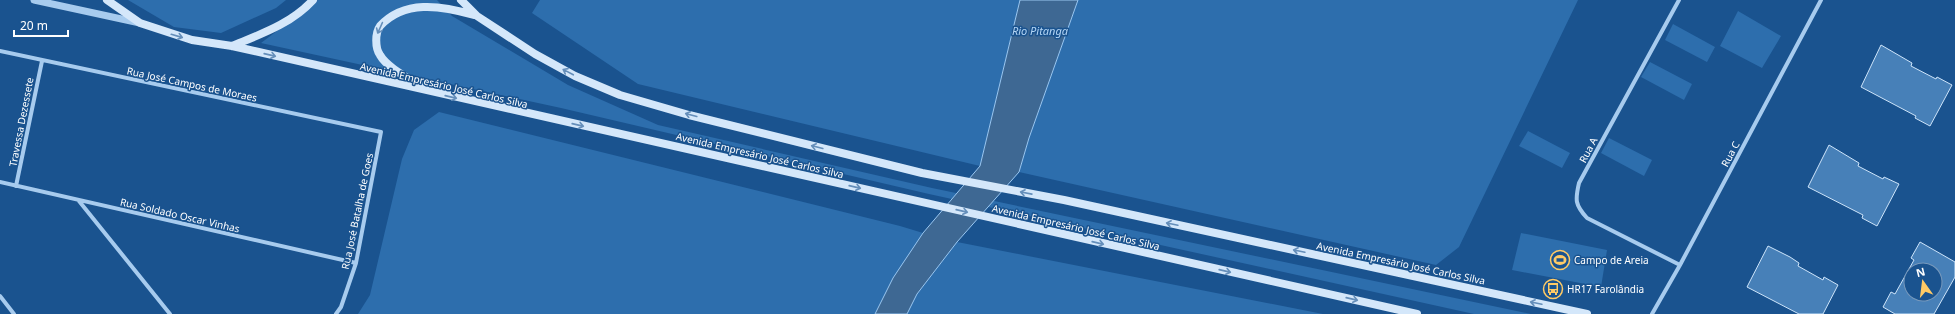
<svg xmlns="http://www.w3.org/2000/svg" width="1955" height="314" viewBox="0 0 1955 314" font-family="'Noto Sans',sans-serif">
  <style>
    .green { fill: #2d6ead }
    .water { fill: #3e6893; stroke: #9ac7f1 }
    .building { fill: #4780b8; stroke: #cde4fa; fill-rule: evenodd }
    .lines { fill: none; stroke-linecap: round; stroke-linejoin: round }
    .minor { stroke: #a7cbee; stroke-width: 4 }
    .tertiary { stroke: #a7cbee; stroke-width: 7 }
    .secondary { stroke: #d4e7fa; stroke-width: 8 }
    .oneway { stroke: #648eba }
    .labels { text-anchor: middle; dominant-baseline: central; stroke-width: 3; stroke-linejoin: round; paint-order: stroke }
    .street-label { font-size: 10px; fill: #fff; stroke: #1a538f }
    .poi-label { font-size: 10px; fill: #fff; stroke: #1a538f; text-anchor: start }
    .water-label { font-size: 11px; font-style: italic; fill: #b3d5f5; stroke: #1a538f }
  </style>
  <rect width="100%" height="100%" fill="#1a538f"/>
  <path class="green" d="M128 0H286L276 8 221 33 174 27Z
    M318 0H437L452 16 568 85 658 125 932 188 1531 314H1474L929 194 561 108 261 43Z
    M540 0H1020L980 166 638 84 532 13Z
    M1078 0H1578L1459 247 1436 265 1019 172 1029 138Z
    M1738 11 1781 36 1762 68 1720 46Z
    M1673 24 1715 47 1707 62 1665 40Z
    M1650 62 1692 84 1684 100 1641 77Z
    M439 112 900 226 923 233 893 278 875 314H358L370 295 402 159 414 130Z
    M1528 131 1570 153 1562 168 1519 146Z
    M1609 138 1652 160 1644 176 1601 153Z
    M1521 233 1607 250 1601 287 1512 270Z
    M957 242 1323 314H907L917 294Z"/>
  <path class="water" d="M1020 0H1078L1029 138 1019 172 957 242 917 294 907 314H875L893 278 923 233 980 166Z"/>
  <path class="building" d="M1881 45 1912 63 1911 66 1936 79 1937 77 1952 85 1930 126 1915 118 1916 116 1861 87Z
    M1829 145 1859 163 1858 166 1883 179 1884 177 1899 184 1877 226 1862 218 1863 215 1808 187Z
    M1920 242 1955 262V277L1934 314H1895L1883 307 1891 292 1895 294 1914 260 1911 258ZM1911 270H1935V294H1911Z
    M1768 246 1790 257 1799 263 1798 266 1823 280 1824 277 1838 285 1823 314H1799L1747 287Z"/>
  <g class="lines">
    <path class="minor" d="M1679 0 1579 183C1575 200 1575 205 1587 218L1680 265
      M0 51 381 132 356 263 341 307 336 314
      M0 182 356 263
      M16 186 42 61
      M79 201 170 314
      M0 296 14 314
      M1652 314 1680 265 1821 0"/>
    <path class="tertiary" d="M34 0 140 23"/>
    <path class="secondary" d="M107 0 140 23 192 40 232 46 1417 314
      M461 0 477 16 535 54 575 76 620 95 689 115 922 173 1064 200 1587 314
      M232 46C261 34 291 24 313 0
      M424 88C412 80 387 68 380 55 375 48 375 33 380 26 404 0 440 5 474 15"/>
  </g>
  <defs><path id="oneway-shaft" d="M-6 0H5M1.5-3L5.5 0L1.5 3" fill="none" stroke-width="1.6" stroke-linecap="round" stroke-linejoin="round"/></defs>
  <g class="oneway">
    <use href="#oneway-shaft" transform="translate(380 28) rotate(114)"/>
    <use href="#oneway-shaft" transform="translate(177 36) rotate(16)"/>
    <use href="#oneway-shaft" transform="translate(270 55) rotate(13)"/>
    <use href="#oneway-shaft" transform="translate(568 72) rotate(-152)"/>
    <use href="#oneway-shaft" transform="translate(451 97) rotate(13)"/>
    <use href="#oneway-shaft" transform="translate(691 115) rotate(-165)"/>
    <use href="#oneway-shaft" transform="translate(578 125) rotate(13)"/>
    <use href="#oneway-shaft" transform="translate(817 147) rotate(-166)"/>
    <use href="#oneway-shaft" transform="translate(855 187) rotate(13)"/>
    <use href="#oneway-shaft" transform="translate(1026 193) rotate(-169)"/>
    <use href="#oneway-shaft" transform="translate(962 211) rotate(13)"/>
    <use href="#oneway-shaft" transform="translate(1172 224) rotate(-168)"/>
    <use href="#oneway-shaft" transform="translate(1098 243) rotate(13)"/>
    <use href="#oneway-shaft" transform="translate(1299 251) rotate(-168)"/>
    <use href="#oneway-shaft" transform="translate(1225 271) rotate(13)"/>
    <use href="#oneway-shaft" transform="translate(1352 299) rotate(13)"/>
    <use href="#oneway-shaft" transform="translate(1536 303) rotate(-168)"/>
  </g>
  <defs>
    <g id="stadium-ring" transform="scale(1)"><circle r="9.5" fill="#1a538f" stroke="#ffca65" stroke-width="1.5"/><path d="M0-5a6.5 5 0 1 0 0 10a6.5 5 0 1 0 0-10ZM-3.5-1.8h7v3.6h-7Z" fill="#ffca65"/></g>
    <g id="bus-ring" transform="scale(1)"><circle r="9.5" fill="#1a538f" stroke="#ffca65" stroke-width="1.5"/><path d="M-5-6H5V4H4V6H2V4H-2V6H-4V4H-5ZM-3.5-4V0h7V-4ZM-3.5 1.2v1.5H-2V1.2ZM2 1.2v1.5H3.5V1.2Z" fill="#ffca65"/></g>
  </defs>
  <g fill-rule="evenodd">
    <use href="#stadium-ring" x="1560" y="260"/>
    <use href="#bus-ring" x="1553" y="289"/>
  </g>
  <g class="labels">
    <g class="street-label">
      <text transform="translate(192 84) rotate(12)">Rua José Campos de Moraes</text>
      <text transform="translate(444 85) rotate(13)">Avenida Empresário José Carlos Silva</text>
      <text transform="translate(21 122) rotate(-79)">Travessa Dezessete</text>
      <text transform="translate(1588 150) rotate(-62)">Rua A</text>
      <text transform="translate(1730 154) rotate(-62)">Rua C</text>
      <text transform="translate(760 155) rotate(13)">Avenida Empresário José Carlos Silva</text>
      <text transform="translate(357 211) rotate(-78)">Rua José Batalha de Goes</text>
      <text transform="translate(180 215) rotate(13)">Rua Soldado Oscar Vinhas</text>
      <text transform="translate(1076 227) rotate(13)">Avenida Empresário José Carlos Silva</text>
      <text transform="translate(1401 263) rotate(12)">Avenida Empresário José Carlos Silva</text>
    </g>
    <g class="poi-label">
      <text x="1574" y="260">Campo de Areia</text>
      <text x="1567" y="289">HR17 Farolândia</text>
    </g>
    <g class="water-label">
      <text x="1040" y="30">Rio Pitanga</text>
    </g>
  </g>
  <g transform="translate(1923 282) rotate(346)"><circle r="19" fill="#1a538f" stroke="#7698bc"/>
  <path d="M0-3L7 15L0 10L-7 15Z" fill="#ffca65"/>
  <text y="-6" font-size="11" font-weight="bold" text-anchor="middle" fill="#ffffff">N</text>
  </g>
  <path d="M14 30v6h54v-6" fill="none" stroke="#ffffff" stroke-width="2"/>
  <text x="20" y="30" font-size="12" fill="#ffffff" stroke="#1a538f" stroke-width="3" paint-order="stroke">20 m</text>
</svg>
